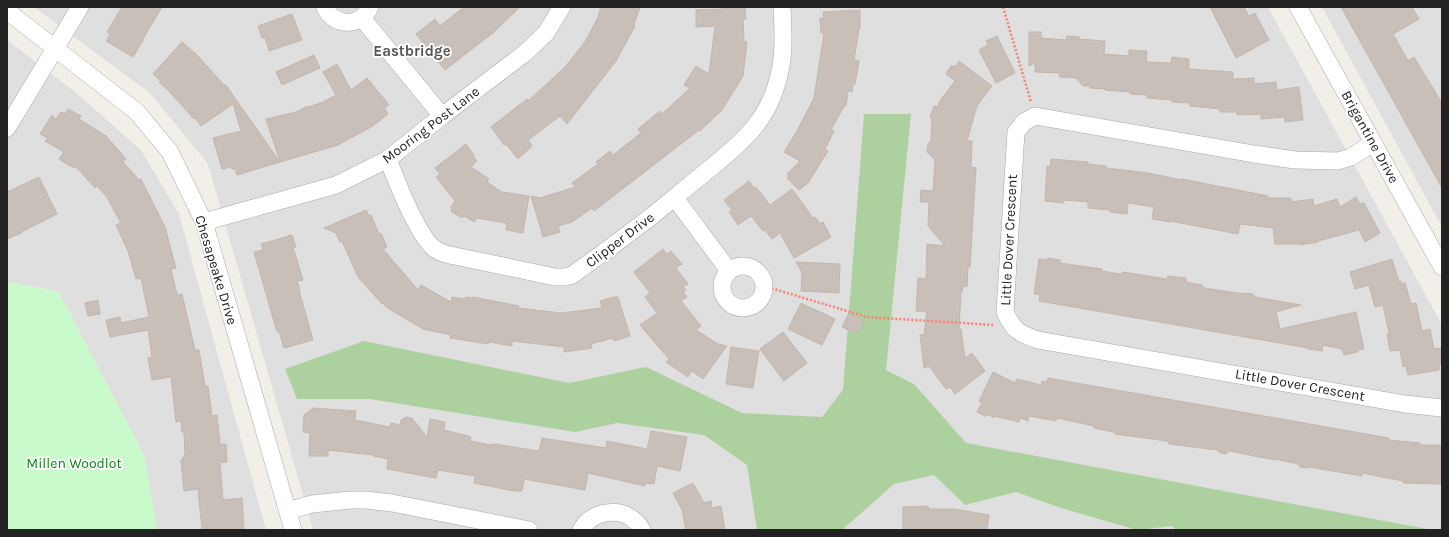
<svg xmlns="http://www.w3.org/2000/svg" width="1449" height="537" viewBox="0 0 1449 537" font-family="Karla,sans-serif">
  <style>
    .residential { fill: #e0dfdf }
    .forest { fill: #add19e }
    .park { fill: #c8facc }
    .building { fill: #c7bfb8; stroke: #c4b6ab }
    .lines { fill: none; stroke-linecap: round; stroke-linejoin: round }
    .minor-casing { stroke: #a9a9a9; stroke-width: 18 }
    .path { stroke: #fa8072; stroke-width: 2.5; stroke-dasharray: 2 2; stroke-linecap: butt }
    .minor { stroke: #fff; stroke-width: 17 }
    .labels { text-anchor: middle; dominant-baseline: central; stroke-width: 3.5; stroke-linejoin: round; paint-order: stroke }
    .street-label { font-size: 14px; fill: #222; stroke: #fff }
    .park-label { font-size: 14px; fill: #0c8416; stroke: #fff }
    .neighbourhood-label { font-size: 15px; font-weight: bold; fill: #555; stroke: #fff }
  </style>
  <rect width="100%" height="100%" fill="#f2efe9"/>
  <path class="residential" d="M34 7H1268L1442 325V530H313L208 164 151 94Z
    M1322 7H1441L1442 9V227Z
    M7 40 74 91 141 150 179 214 266 530H157L144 455 58 291 7 282Z"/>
  <path class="forest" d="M864 114H911L886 370 914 384 966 443 1433 530H1176L1172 526 1137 530 1061 508 1016 492 965 505 934 475 894 484 842 530H757L747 465 704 435 617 423 575 432 370 399H297L285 369 364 341 569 383 646 367 742 413 822 417 843 390Z"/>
  <path class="park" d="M7 282 58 291 144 455 157 530H7Z"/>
  <path class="building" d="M122 7H162L143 39H144L133 57 106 41 110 34 107 32Z
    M464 7H520L494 32 445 70 416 34 435 19 440 26Z
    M601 7H640L634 25 635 26 616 61 567 124 560 116 528 140 532 146 518 159 506 144 504 145 491 127 527 99 528 101 564 68 585 42 598 17Z
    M723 7H745L746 19H743L744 41 747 42 743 76 722 110 700 131 699 130 594 211 592 208 572 222 558 226 560 232 543 237 531 196 540 198 575 187 572 183 598 164 596 162 610 151 613 155 641 133 638 130 639 128 660 111 662 114 690 88 684 85 696 66 709 74 715 26 696 27V10L723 9Z
    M1210 7H1244L1249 16 1255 13 1269 40 1236 58Z
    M1341 7H1412L1419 19 1393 34 1408 61 1414 57 1442 103V188Z
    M860 10V29H859L854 60 859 61 855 84H853L852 92 848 91 846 106H844L831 130 834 131 825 149 828 151 808 183 799 190 788 179V173L800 161 784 152 797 131 814 98 824 33H821L820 18H824L823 12Z
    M292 14 302 40 269 51 265 37 262 38 258 26Z
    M1029 32H1041V38L1066 40 1067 36 1079 37V39L1105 41 1104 54 1129 56V50L1147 51 1146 62 1171 63 1172 57 1189 59V69L1233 72V79L1254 78V84L1276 82 1277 90 1299 87 1303 120 1285 122V117L1261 119V114L1237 115V112H1220V109L1190 106V103L1172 102V100L1147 98V95L1130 94V92L1105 90V89L1090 88V86H1083L1076 78 1059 77 1060 73 1035 72V63L1029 66Z
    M997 36 1015 73 996 83 979 50 988 45 986 41Z
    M182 42 197 55 224 85 225 84 280 162 237 175 235 169H232L231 167 222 169 213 138 241 131 233 104 201 126 195 118 194 119 169 91 159 82 161 81 153 74Z
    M314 55 320 68 282 85 276 72Z
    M959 61 992 86 977 106 967 141H972L971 167 976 168 970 267H968L967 287 963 286 962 292H961L959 329H961L965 358 972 353 985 371 955 394 950 387 946 389 929 366 924 368 920 335 924 334 927 312 916 311 918 278 926 279 927 244 945 246 928 226 929 202H920L921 190 933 191 935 160 927 152 928 144 931 141 932 118H930L934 106 938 107 939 102 955 81 946 74 951 66H956Z
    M337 64 351 90 367 78 389 105 384 108 388 114 373 126 338 145 280 162 266 119 296 112 308 106 309 107 323 102 336 95 323 72Z
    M68 109 81 116 79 119 106 136 126 159 123 162 139 180 141 179 165 227 176 268 171 269 177 295 182 294 195 350H199L205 386H208L212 416 217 415 220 444H226L227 462 220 463 223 500 242 498 244 530H202L198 489 184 491 181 460 185 455 184 432H182L181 421 176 422 171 377 152 380 148 358 152 357 148 330 110 337 106 320 120 317 121 323 149 317 141 278 136 279 128 251 116 225 121 223 106 196 97 186 95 188 77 168 70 166 59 159 64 152 45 141 48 138 40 134 52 115 56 119 61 112 65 114Z
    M466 144 474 155 473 156 477 161 471 167 489 179 487 182 502 192 529 196 523 233 506 230 507 223 477 218 474 222 464 216 462 218 452 212 451 207 455 201 436 177 440 174 435 168Z
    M1051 159 1088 162V164L1106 166V168L1148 173 1182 180V179L1268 196 1267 198H1291V202L1313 199 1314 206 1337 199 1340 207 1356 197 1360 204 1364 203 1380 233 1365 242 1359 230 1318 241V242L1300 245V244H1275L1273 228 1240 224 1238 234 1170 221V222L1152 219 1154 207 1128 203 1127 214 1110 212V210L1088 208V202L1063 200V203L1045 201 1047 166 1050 167Z
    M39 177 57 214 21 232 22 233 7 239V192Z
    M749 181 754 188 756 187 770 205 792 189 813 218 815 217 820 224 823 222 831 237 794 258 780 233 772 239 765 230 763 231 751 216 738 225 729 212 732 210 724 200Z
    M366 210 369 216 371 215 379 234 381 233 387 247 383 249 418 290 421 285 451 302 452 297 465 299 466 297 473 298V297L519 306 518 308 561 313 602 308 600 301 613 297H618L630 336 614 341 613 338 591 344 592 348 564 352V347L512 341V346L489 342 488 344 450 338 451 335 423 329 386 307 383 303 382 304 358 277 342 241 340 242 336 233 324 228Z
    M292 235 296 247H293L303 280 297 281 300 290H299L313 340 284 348 279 331 277 332 254 252 263 250 261 244Z
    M663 249 667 254 671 251 682 264 676 268 688 284 683 287 686 290 683 292 687 297 681 301 701 326 696 330 718 344 727 346 703 379 692 371 688 377 666 362 669 359 640 325 657 313 645 297 650 293 634 272Z
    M1048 258 1060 260V263L1102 269 1101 271 1121 274 1123 272 1167 279 1168 276 1186 278V282L1202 285 1204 288 1244 294 1246 293 1253 294 1255 297 1301 305 1276 312 1280 329 1356 312 1364 349 1358 350V352L1344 355 1342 349 1323 345 1322 351 1308 349V348L1039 301 1040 295 1034 294 1039 259 1046 260Z
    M1392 259 1399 282 1401 281 1402 284 1405 283 1411 304 1416 303 1422 331 1430 329 1434 349 1442 348V364H1439V370L1408 375 1406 366 1403 367 1400 350 1390 351 1387 334 1389 333 1383 305 1375 307 1369 285 1355 289 1350 272Z
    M796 262 840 264 839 293 801 291 802 272Z
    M98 300 100 314 88 316 85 303Z
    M801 303 835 319 822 345 788 329Z
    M849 313 865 321 858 334 842 327Z
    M783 332 807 363 784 381 760 349Z
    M731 347 759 351 753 388 726 384Z
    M993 372 1015 383 1017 379 1041 385 1042 381 1047 382 1048 378 1389 438V440L1420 443V445H1440V447H1442V484L1403 483V481L1362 473V476L1309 467 1307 468 1300 467 1298 464 1275 459V460L1229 451 1226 454 1219 452 1217 450 1169 444 1167 441 1115 434 1114 432 1094 428V426L1057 418 1056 421 1029 416 1028 421 1020 418 1019 422 995 416 994 418 989 415 985 416 977 412 982 402 979 401Z
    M313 408 356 411 355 420 390 427 391 423 400 425 401 420 406 417 412 418 427 437 430 419 445 422 444 430 468 436 471 437 470 441 491 445 494 444 539 451 542 438 606 448 607 441 647 449 651 431 687 437 680 471 657 466 654 484 645 483V486L588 473 585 490 524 479 522 491H514L474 483 475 476 438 470 436 478 387 469 388 459 373 456V455L328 450V456H309L310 433 303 432 304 415Z
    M693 483 704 503 711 501 712 508 721 506 725 530H686L682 510 673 493Z
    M928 506 929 509H954L989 515 987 530H903V507Z"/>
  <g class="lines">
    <g class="minor-casing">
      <path id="minor" d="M325 7C333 27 361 28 370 7
        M1298 7 1442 267
        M7 11 137 112 170 152 204 222 293 530
        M362 18 442 116
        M7 128 80 7
        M1373 143 1351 157 1338 161 1295 160 1254 154 1035 116 1024 122 1016 132 1005 312C1014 331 1018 333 1038 340L1405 404 1442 408
        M388 159C396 180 418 237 435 249 441 253 447 255 455 256L555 277H565L572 275C598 257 623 238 648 219 668 203 687 187 707 171 731 151 757 131 770 102 785 68 784 43 782 7
        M675 198 729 271
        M204 222 336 185 388 159 442 116 525 53 546 33 562 7
        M722 287a21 21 0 1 1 42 0a21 21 0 1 1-42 0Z
        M287 511 312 504 351 500H366L392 503 529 530
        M581 530C594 507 629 506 642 530"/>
    </g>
    <path class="path" d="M1003 7 1031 102
      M764 286 867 317 995 325"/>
    <use href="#minor" class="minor"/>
  </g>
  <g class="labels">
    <g class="street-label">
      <text transform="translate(431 125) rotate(-37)">Mooring Post Lane</text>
      <text transform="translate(1370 137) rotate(61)">Brigantine Drive</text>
      <text transform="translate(620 240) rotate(-37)">Clipper Drive</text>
      <text transform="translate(1009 240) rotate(-87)">Little Dover Crescent</text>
      <text transform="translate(216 270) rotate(73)">Chesapeake Drive</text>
      <text transform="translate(1300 385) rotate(10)">Little Dover Crescent</text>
    </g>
    <g class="park-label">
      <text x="74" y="463">Millen Woodlot</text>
    </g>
    <g class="neighbourhood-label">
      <text x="412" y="51">Eastbridge</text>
    </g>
  </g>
  <rect width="1449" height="537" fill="none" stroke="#222222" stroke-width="16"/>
</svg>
